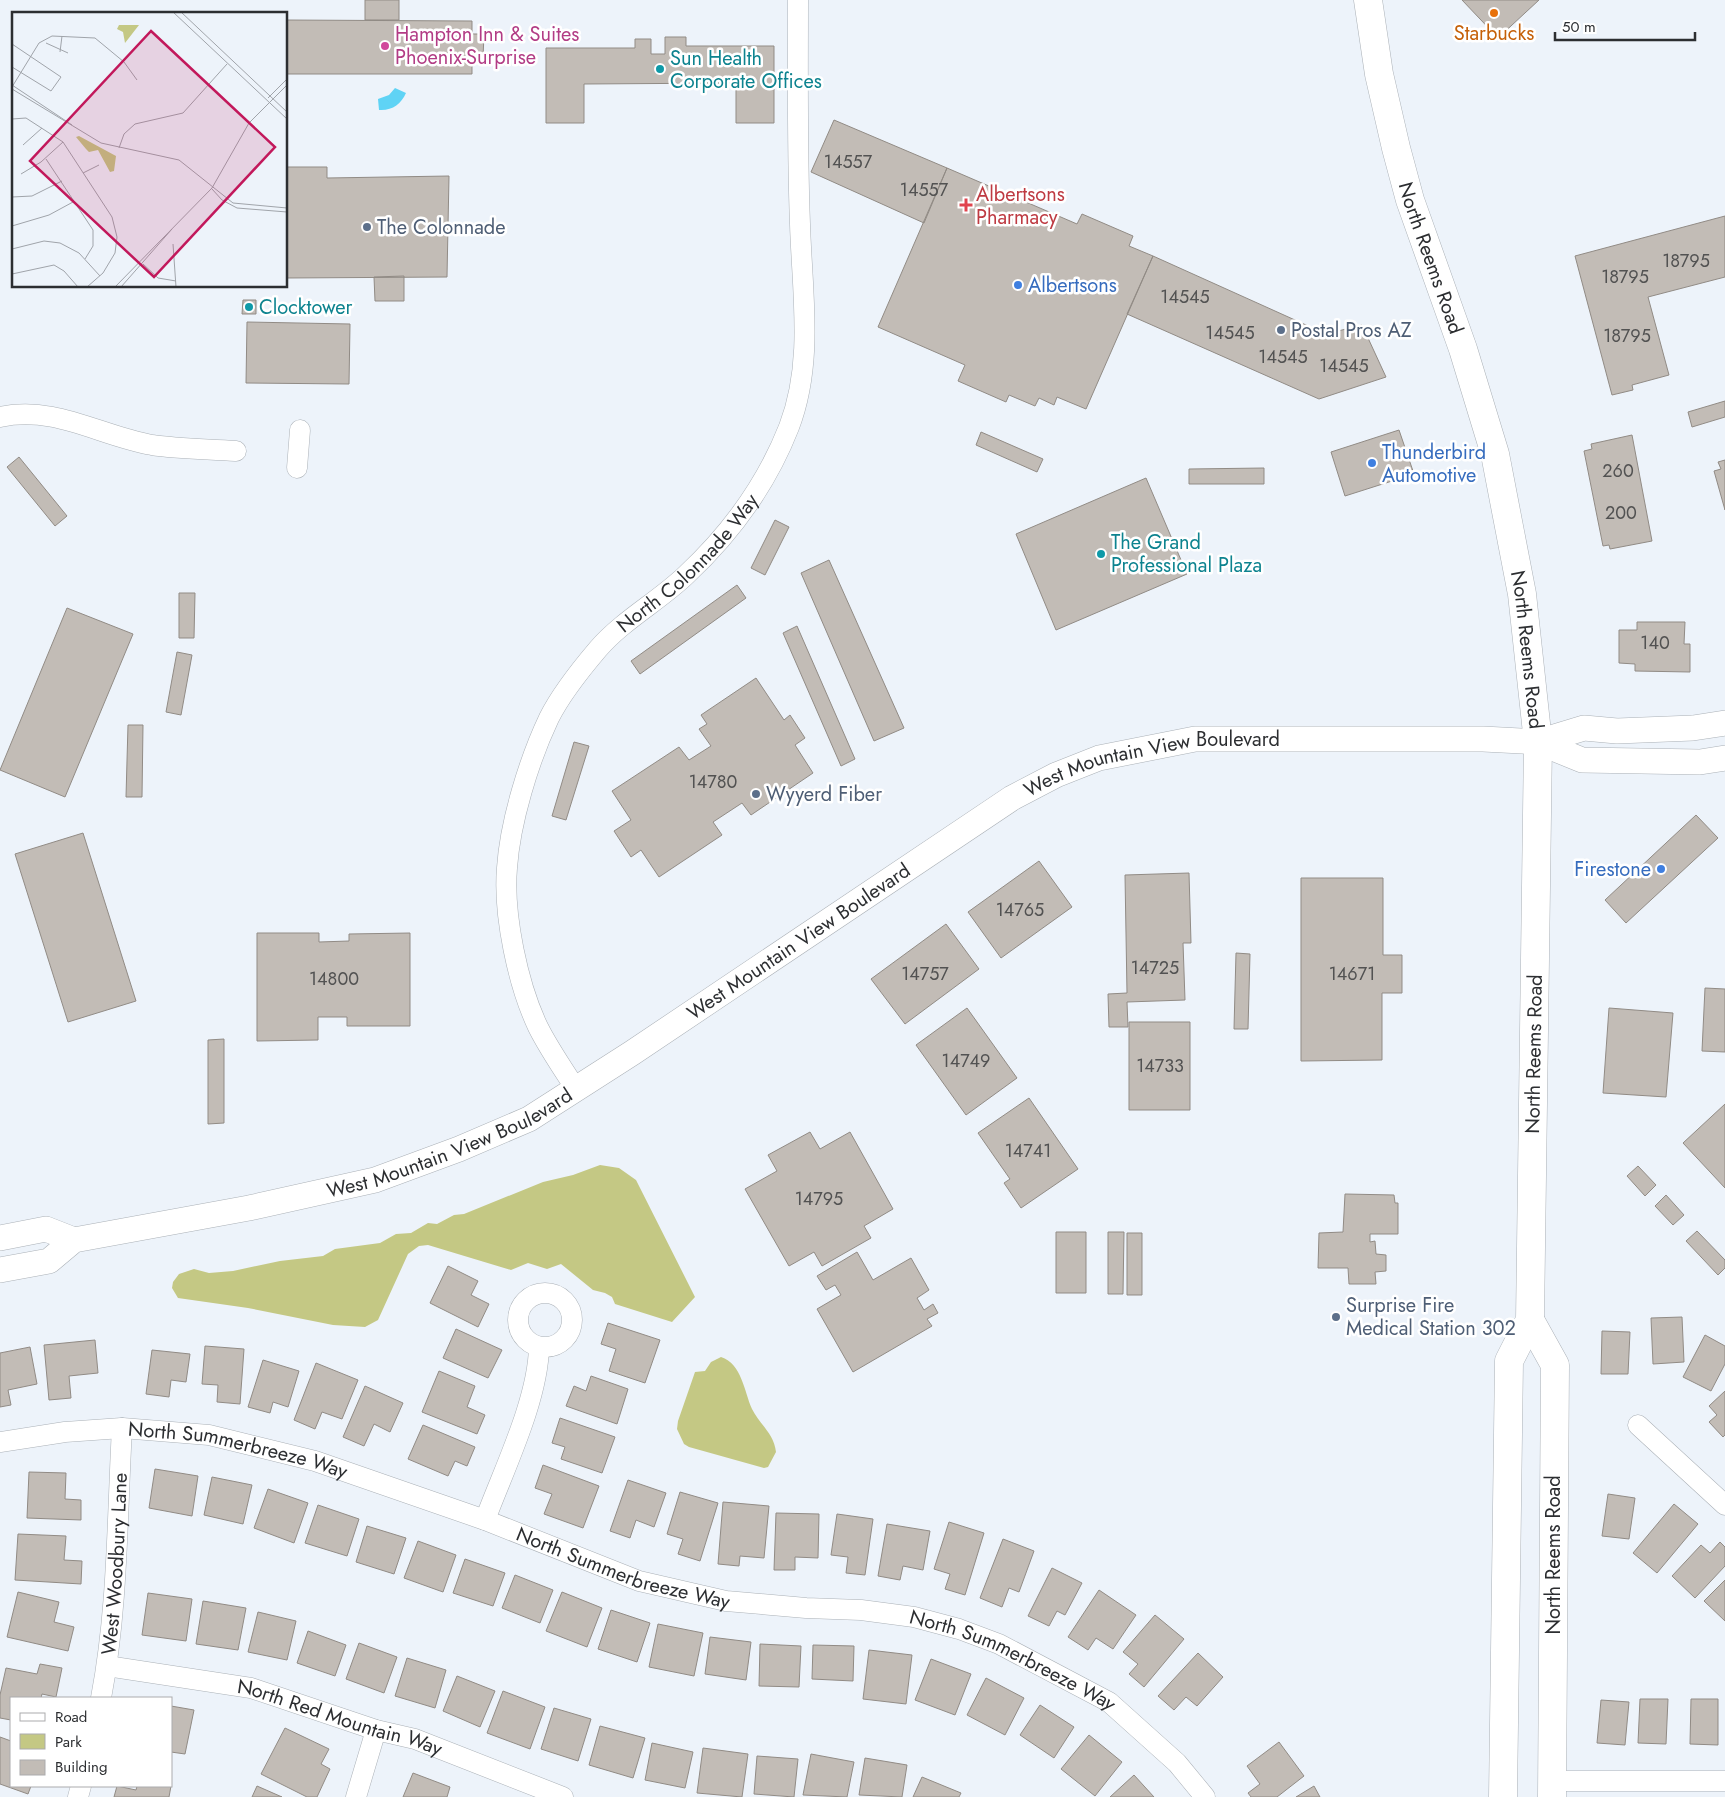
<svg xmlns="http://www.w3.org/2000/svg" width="1725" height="1797" viewBox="0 0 1725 1797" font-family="Jost,sans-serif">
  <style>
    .green { fill: #c4c884 }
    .water { fill: #5fd3f5 }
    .building { fill: #c2bcb6; stroke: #918b85 }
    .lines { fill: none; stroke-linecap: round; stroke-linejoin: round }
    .minor-casing { stroke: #abb1b7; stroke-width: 21 }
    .tertiary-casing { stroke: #abb1b7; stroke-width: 26 }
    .secondary-casing { stroke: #abb1b7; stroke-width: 29 }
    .minor { stroke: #fff; stroke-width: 20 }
    .tertiary { stroke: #fff; stroke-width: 25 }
    .secondary { stroke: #fff; stroke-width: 28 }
    .food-dot { fill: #e8710a; stroke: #fff; stroke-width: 2 }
    .hotel-dot { fill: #d1479c; stroke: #fff; stroke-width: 2 }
    .culture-dot { fill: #0f9aa8; stroke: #fff; stroke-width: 2 }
    .health-dot { fill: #e0444e; stroke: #fff; stroke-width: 2 }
    .service-dot { fill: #5c6f8a; stroke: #fff; stroke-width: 2 }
    .shop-dot { fill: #3f7fe0; stroke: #fff; stroke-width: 2 }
    .labels { text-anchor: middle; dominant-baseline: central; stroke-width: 5; stroke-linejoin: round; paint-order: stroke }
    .number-label { font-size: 18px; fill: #525252 }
    .food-label { font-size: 20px; fill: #c56008; stroke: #fff }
    .hotel-label { font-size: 20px; fill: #b23c85; stroke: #fff; text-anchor: start }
    .culture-label { font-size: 20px; fill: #0d838f; stroke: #fff; text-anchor: start }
    .health-label { font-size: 20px; fill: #be3a42; stroke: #fff; text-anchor: start }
    .service-label { font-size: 20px; fill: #4e5e75; stroke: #fff; text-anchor: start }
    .street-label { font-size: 20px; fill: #2c2e31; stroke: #fff }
    .shop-label { font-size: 20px; fill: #366cbe; stroke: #fff; text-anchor: start }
    .inset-road { fill: none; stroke: #a0a4aa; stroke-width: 1 }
    .view { fill: #c2185b; fill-opacity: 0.15; stroke: #c2185b; stroke-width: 2.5 }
    .inset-edge { fill: none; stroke: #2c2e31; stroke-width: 2.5 }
  </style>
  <rect width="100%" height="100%" fill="#edf3fa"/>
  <path class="green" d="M600 1165 619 1168 636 1180 695 1297 672 1322 615 1304 612 1297 605 1293 593 1290 561 1264 547 1269 528 1263 511 1270 428 1245 419 1246 408 1254 378 1320 365 1327 333 1325 248 1308 178 1298 172 1288 173 1282 179 1274 194 1269 209 1273 233 1271 280 1261 323 1256 335 1249 380 1243 396 1234 411 1233 428 1223 437 1224 454 1215 464 1214 543 1182 573 1175Z
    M721 1357C742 1364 744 1391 752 1409 760 1425 774 1433 776 1452L768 1467 764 1468 689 1447 684 1444 677 1429 678 1421 695 1372 705 1371 711 1362Z"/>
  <path class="water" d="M395 88 406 93C401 104 392 111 379 110L378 99 389 95Z"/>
  <path class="building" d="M365 0H399V20H365Z
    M1462 0H1539L1498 38Z
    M286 20 472 21V34H484L483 58H472V74H286Z
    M665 37H686V46H774V123H736V83L584 84V123H546V48H635V39H651V54H665Z
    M834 120 947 168 924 223 811 172Z
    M286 167H327V178L449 176 447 277 286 278Z
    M947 168 1077 224 1082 214 1133 236 1129 246 1153 256 1086 409 1057 397 1054 405 1039 398 1035 406 1009 395 1006 402 958 381 965 365 878 327Z
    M1725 216V277L1648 297 1669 375 1632 385 1633 390 1612 395 1575 256Z
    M1153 256 1326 334 1362 325 1386 377 1319 399 1127 314Z
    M404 276V301H375L374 277Z
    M243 300H256V314H242Z
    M247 322 350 324 349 384 246 383Z
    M1725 401V417L1692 427 1688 412Z
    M1399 430 1414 474 1345 496 1331 452Z
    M981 432 1043 459 1037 472 976 445Z
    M1632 435 1652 541 1610 549 1609 545 1603 546 1584 451 1592 449 1591 444Z
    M19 457 67 516 55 526 7 467Z
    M1725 460V510L1714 471 1721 469 1718 462Z
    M1264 468V484H1189V469Z
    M1146 478 1187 574 1056 630 1016 534Z
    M775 520 789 527 765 575 751 568Z
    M829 560 904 728 874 741 801 573Z
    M737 585 746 598 640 674 631 661Z
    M179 593H195L194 638H179Z
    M67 608 133 634 65 797 0 770Z
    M1637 622H1685L1684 644H1690V672L1635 671V664L1619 663V630H1637Z
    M797 626 855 759 841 766 783 633Z
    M177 652 192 655 181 715 166 712Z
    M756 678 784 720 790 715 805 738 795 745 813 773 751 815 742 803 713 822 722 835 659 877 641 850 631 857 614 831 631 820 612 791 679 747 689 760 711 746 699 729 707 724 701 715Z
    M128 725H143L142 797H126Z
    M574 742 589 746 566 820 552 816Z
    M1696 815 1718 838 1626 923 1605 900Z
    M83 833 136 1001 68 1022 15 854Z
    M1039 861 1072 907 1001 958 968 912Z
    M1189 873 1191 943H1183L1185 1000 1127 1002 1128 1027H1109L1108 994 1127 993 1125 875Z
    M1301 878H1383V955H1402V993H1382V1060L1301 1061Z
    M946 924 979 969 905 1024 871 979Z
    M257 933H319V942L349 941V934L410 933V1026H347V1017H318V1040L257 1041Z
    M1236 953 1250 954 1248 1029H1234Z
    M1705 988 1725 989V1052L1702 1051Z
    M967 1008 1017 1078 966 1115 916 1045Z
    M1609 1008 1673 1013 1666 1097 1603 1093Z
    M1129 1022H1190V1110H1129Z
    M224 1039V1123L208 1124V1040Z
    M1029 1098 1078 1169 1021 1208 1004 1183 1010 1179 978 1133Z
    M1725 1104V1188L1683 1143Z
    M810 1132 820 1149 850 1132 893 1209 864 1226 871 1238 822 1266 814 1252 789 1266 745 1189 777 1171 768 1155Z
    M1638 1166 1656 1185 1645 1196 1627 1176Z
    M1345 1194 1394 1195 1395 1203H1398V1234H1370V1242L1375 1241 1376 1254 1386 1255V1271L1375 1272 1376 1284H1349L1348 1268H1318L1319 1233 1343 1232Z
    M1666 1195 1684 1215 1673 1225 1655 1206Z
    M1697 1231 1725 1260V1268L1718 1275 1686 1241Z
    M1056 1232H1086V1293H1056Z
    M1108 1232H1124L1123 1294H1108Z
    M1127 1233H1142V1295H1127Z
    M857 1252 873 1280 911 1258 929 1290 917 1298 924 1310 933 1304 938 1313 927 1319 932 1326 853 1372 817 1309 841 1295 835 1285 826 1290 817 1276Z
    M448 1266 478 1281 471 1295 489 1304 478 1327 430 1303Z
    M1682 1317 1684 1362 1653 1364 1651 1318Z
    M608 1323 660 1340 645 1383 609 1371 616 1349 601 1344Z
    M456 1329 502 1350 488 1378 443 1358Z
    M1602 1331 1630 1332 1628 1374H1601Z
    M1705 1335 1725 1346V1364L1711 1391 1683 1377Z
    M95 1340 98 1373 69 1376 71 1398 49 1400 44 1345Z
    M205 1346 244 1349 240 1404 217 1402 218 1385 202 1384Z
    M30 1347 37 1384 8 1390 11 1405 0 1407V1353Z
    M152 1350 190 1354 186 1382 171 1380 169 1397 146 1394Z
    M263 1360 299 1371 288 1407 273 1402 270 1413 248 1407Z
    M316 1363 358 1380 342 1419 322 1412 315 1429 294 1420Z
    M439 1371 475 1386 467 1407 485 1415 477 1434 422 1412Z
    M591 1376 628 1389 617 1424 566 1406 574 1386 586 1391Z
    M365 1386 403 1403 390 1432 374 1424 364 1446 343 1437Z
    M1725 1391V1435L1723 1437 1709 1422 1717 1415 1709 1406Z
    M560 1418 615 1437 602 1473 561 1459 565 1447 552 1443Z
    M423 1425 475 1447 467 1466 455 1461 448 1476 408 1459Z
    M543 1465 599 1486 583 1528 544 1514 552 1494 535 1488Z
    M155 1469 198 1476 192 1516 149 1508Z
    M29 1472 66 1473 65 1499 81 1500V1520L27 1518Z
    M212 1477 252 1485 243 1524 204 1515Z
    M628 1480 666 1493 654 1527 636 1520 630 1538 610 1531Z
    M268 1489 308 1503 294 1543 254 1528Z
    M680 1492 718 1503 700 1561 678 1554 683 1539 667 1534Z
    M1608 1494 1635 1498 1629 1539 1602 1536Z
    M723 1502 769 1506 764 1558 740 1556 739 1566 718 1564Z
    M1674 1504 1698 1524 1657 1573 1633 1553Z
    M318 1505 359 1519 347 1556 305 1543Z
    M776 1513 819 1514 818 1558 795 1557V1570H774Z
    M837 1514 873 1519 865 1575 846 1573 848 1557 831 1555Z
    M949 1522 984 1533 965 1595 945 1589 950 1574 934 1569Z
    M887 1524 930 1531 923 1570 903 1566 900 1580 878 1576Z
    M367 1526 406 1538 394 1574 356 1562Z
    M18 1534 66 1536 64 1560 82 1561 81 1584 15 1580Z
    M1003 1539 1034 1551 1019 1592 1009 1588 1002 1607 980 1598Z
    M418 1541 456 1555 443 1592 404 1578Z
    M1720 1542 1725 1547V1566L1695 1598 1672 1576 1701 1545 1710 1553Z
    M465 1559 505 1573 493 1606 453 1593Z
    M1052 1568 1082 1583 1065 1615 1057 1611 1049 1626 1028 1616Z
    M515 1575 553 1590 540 1623 502 1608Z
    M1725 1580V1621L1704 1601Z
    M1099 1590 1136 1615 1113 1649 1096 1638 1088 1650 1068 1637Z
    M18 1592 59 1602 54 1622 74 1627 68 1651 7 1637Z
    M562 1592 602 1608 587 1647 546 1631Z
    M148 1593 192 1599 186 1641 142 1635Z
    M203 1601 246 1608 238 1650 196 1644Z
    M611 1610 650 1623 637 1662 598 1649Z
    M258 1612 296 1621 287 1660 248 1652Z
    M1155 1615 1184 1639 1144 1687 1129 1674 1138 1664 1123 1652Z
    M658 1624 703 1633 694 1676 649 1667Z
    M308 1631 346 1645 335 1676 297 1663Z
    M710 1637 751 1642 746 1680 705 1674Z
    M359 1643 397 1657 384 1693 346 1679Z
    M760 1644 801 1646 799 1687 759 1686Z
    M813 1645 854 1646 853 1681 812 1679Z
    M869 1650 912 1655 906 1704 863 1699Z
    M1198 1653 1223 1677 1197 1706 1186 1697 1174 1710 1158 1696Z
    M407 1658 446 1670 435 1708 395 1696Z
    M931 1659 971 1674 955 1715 915 1700Z
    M40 1664 62 1668 56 1697 42 1694 41 1698H11V1720L0 1718V1695L6 1668 37 1674Z
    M457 1676 495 1691 480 1727 443 1711Z
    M986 1678 1024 1698 1005 1735 967 1715Z
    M503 1691 545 1707 530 1749 487 1733Z
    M1640 1699H1668L1666 1744 1638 1743Z
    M1691 1699H1718V1745L1690 1744Z
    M1601 1700 1629 1702 1625 1745 1597 1743Z
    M1040 1705 1074 1727 1054 1758 1020 1735Z
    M171 1706 194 1710 185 1754 171 1752Z
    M554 1708 591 1719 578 1761 541 1749Z
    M600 1726 645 1738 633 1778 589 1765Z
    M285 1728 329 1749 321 1764 330 1769 317 1797H307L261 1774Z
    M1089 1735 1122 1762 1095 1796 1061 1769Z
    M0 1737 11 1741V1786H31L28 1794 0 1784Z
    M1279 1742 1304 1776 1277 1797H1251L1248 1793 1260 1784 1247 1766Z
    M652 1743 693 1752 685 1788 645 1780Z
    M703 1748 748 1754 742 1797 697 1793Z
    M811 1754 854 1762 847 1797 803 1795Z
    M757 1756 798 1759 794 1797 754 1794Z
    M865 1758 907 1765 902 1797 859 1795Z
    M413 1773 450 1787 447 1797H403Z
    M1134 1775 1154 1797H1110Z
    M922 1777 961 1793 959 1797H913Z
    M117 1786 136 1790 137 1786H171L169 1797H114Z
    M257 1786 282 1797H252Z
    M1314 1786 1320 1797H1296Z"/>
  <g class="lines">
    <g class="minor-casing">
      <g id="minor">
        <path d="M0 417C55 405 100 436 152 445 179 449 208 449 236 451"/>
        <path d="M297 468 300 430"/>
        <path id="s1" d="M576 1089C563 1069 549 1049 538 1027 518 985 503 915 507 868 510 822 529 760 549 718 561 694 581 669 598 649 623 620 659 601 686 575 730 534 767 483 789 427 814 362 802 292 800 224 797 149 798 75 798 0"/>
        <circle cx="545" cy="1320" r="27"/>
        <path d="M1638 1425 1725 1505"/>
        <path id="s2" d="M0 1442 65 1432 122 1428 209 1435 315 1461 485 1520 639 1581 726 1601 806 1608 861 1610 914 1617 959 1629 999 1644 1109 1702 1177 1763 1205 1797"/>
        <path d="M485 1520C504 1469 538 1400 539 1347"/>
        <path id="s3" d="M107 1666 251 1688 376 1730 415 1739 563 1797"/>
        <path id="s4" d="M101 1698C118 1609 117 1518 122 1428"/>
        <path d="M1552 1781H1725"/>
        <path d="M78 1797 81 1786"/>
        <path d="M356 1797 376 1730"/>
      </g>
    </g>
    <g class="tertiary-casing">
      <g id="tertiary">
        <path d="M1538 742 1584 728 1617 731 1693 728 1725 723"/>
        <path d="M0 1238 46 1229 74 1240"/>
        <path id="s5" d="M0 1270 49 1261 74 1240 249 1208 375 1180 459 1149 529 1119 632 1053 1012 798 1056 775 1099 758 1195 739H1483L1538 742 1582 760 1700 762 1725 758"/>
      </g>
    </g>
    <g class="secondary-casing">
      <g id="secondary">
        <path id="s6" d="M1368 0 1379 74 1396 148 1410 200 1463 349 1495 454 1522 594 1538 742 1530 1320 1509 1361 1503 1797"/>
        <path d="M1530 1320 1555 1365 1552 1797"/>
      </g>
    </g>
    <use href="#minor" class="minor"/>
    <use href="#tertiary" class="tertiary"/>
    <use href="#secondary" class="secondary"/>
  </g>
  <circle class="food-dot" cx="1494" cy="13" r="5"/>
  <circle class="hotel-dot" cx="385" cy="46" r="5"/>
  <g class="culture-dot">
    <circle cx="660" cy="69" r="5"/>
    <circle cx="249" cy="307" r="5"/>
    <circle cx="1101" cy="554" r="5"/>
  </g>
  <path class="health-dot" d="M963.5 197.5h5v5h5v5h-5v5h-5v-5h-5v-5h5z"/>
  <g class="service-dot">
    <circle cx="367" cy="227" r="5"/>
    <circle cx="1281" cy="330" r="5"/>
    <circle cx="756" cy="794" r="5"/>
    <circle cx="1336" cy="1317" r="5"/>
  </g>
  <g class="shop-dot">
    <circle cx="1018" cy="285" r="5"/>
    <circle cx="1372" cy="463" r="5"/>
    <circle cx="1661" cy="869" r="5"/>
  </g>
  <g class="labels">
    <g class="number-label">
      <text x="848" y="162">14557</text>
      <text x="924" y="190">14557</text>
      <text x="1686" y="261">18795</text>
      <text x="1625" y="277">18795</text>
      <text x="1185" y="297">14545</text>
      <text x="1230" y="333">14545</text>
      <text x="1627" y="336">18795</text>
      <text x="1283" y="357">14545</text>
      <text x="1344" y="366">14545</text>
      <text x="1618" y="471">260</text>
      <text x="1621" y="513">200</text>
      <text x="1655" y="643">140</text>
      <text x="713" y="782">14780</text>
      <text x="1020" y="910">14765</text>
      <text x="1155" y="968">14725</text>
      <text x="925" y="974">14757</text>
      <text x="1352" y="974">14671</text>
      <text x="334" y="979">14800</text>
      <text x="966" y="1061">14749</text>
      <text x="1160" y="1066">14733</text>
      <text x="1028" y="1151">14741</text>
      <text x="819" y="1199">14795</text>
    </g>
    <g class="food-label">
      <text x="1494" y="33">Starbucks</text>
    </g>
    <g class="hotel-label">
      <text x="395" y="34">Hampton Inn &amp; Suites<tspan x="395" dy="23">Phoenix-Surprise</tspan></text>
    </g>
    <g class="culture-label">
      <text x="670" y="58">Sun Health<tspan x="670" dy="23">Corporate Offices</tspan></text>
      <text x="259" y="307">Clocktower</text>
      <text x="1111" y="542">The Grand<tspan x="1111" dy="23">Professional Plaza</tspan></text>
    </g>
    <g class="health-label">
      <text x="976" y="194">Albertsons<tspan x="976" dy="23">Pharmacy</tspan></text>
    </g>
    <g class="service-label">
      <text x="377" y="227">The Colonnade</text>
      <text x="1291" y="330">Postal Pros AZ</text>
      <text x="766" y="794">Wyyerd Fiber</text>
      <text x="1346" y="1305">Surprise Fire<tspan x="1346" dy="23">Medical Station 302</tspan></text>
    </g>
    <g class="street-label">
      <text stroke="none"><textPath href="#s6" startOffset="266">North Reems Road</textPath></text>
      <text stroke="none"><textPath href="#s1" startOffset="602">North Colonnade Way</textPath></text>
      <text stroke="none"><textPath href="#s6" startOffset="671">North Reems Road</textPath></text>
      <text stroke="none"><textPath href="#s5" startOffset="1282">West Mountain View Boulevard</textPath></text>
      <text stroke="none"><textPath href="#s5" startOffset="878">West Mountain View Boulevard</textPath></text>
      <text transform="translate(1534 1054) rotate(-89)">North Reems Road</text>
      <text stroke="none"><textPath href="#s5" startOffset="472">West Mountain View Boulevard</textPath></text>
      <text stroke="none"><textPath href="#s2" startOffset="241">North Summerbreeze Way</textPath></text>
      <text transform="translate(1553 1555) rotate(-90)">North Reems Road</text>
      <text stroke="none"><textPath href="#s4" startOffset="135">West Woodbury Lane</textPath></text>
      <text stroke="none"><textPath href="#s2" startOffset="646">North Summerbreeze Way</textPath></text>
      <text stroke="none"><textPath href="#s2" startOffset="1051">North Summerbreeze Way</textPath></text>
      <text stroke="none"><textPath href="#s3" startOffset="239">North Red Mountain Way</textPath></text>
    </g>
    <g class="shop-label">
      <text x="1028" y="285">Albertsons</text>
      <text x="1382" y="452">Thunderbird<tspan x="1382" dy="23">Automotive</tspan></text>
      <text x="1651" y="869" text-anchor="end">Firestone</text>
    </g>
  </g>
  <g transform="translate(12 12)">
    <rect width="275" height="275" fill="#edf3fa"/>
    <path d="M107 13H127L113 31 111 20 105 17ZM67 124 104 144 102 159 98 160 86 138 77 140 74 137 64 125Z" fill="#c4c884"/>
    <path class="inset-road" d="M161 0 275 107M169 0 275 100M34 31 56 41M0 32 49 65 39 79 0 55M48 40 50 24M0 73 60 113M0 75 27 31 40 24 83 26 112 50 125 68M0 77 89 131 167 148 221 191 275 196M256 86 275 67M0 107 14 106 51 130 100 205 105 225 103 241 91 261 75 275M11 133 30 116M107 136 112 122 123 112 171 101 215 52M34 147 81 218V234L73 247M71 161 87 153M9 162 29 150 51 130M200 177 210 188 225 196 275 200M0 185 20 184 50 169M0 214 37 203 61 190M161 232 164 275M0 237 32 229 48 231 67 241 88 264M131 252 146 266 164 269M0 262 42 253 52 259 66 275M103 275 200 176 237 111 275 73M109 275 160 217"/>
    <path class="view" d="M139 19 263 135 142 265 18 149Z"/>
    <rect width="275" height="275" class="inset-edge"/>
  </g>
  <rect x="10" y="1697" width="162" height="90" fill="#ffffff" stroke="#ababad"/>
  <rect x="20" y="1713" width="25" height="8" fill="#ffffff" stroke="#ababad"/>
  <text x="55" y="1722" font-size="15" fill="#2c2e31">Road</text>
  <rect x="20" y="1734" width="25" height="15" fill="#c4c884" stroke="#ababad"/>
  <text x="55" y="1747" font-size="15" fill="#2c2e31">Park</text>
  <rect x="20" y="1760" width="25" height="15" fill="#c2bcb6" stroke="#ababad"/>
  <text x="55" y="1772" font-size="15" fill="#2c2e31">Building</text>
  <path d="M1555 32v8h140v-8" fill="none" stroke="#2c2e31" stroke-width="2.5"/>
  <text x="1562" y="32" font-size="15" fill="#2c2e31" stroke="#ffffff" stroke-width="4" paint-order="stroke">50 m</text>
</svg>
